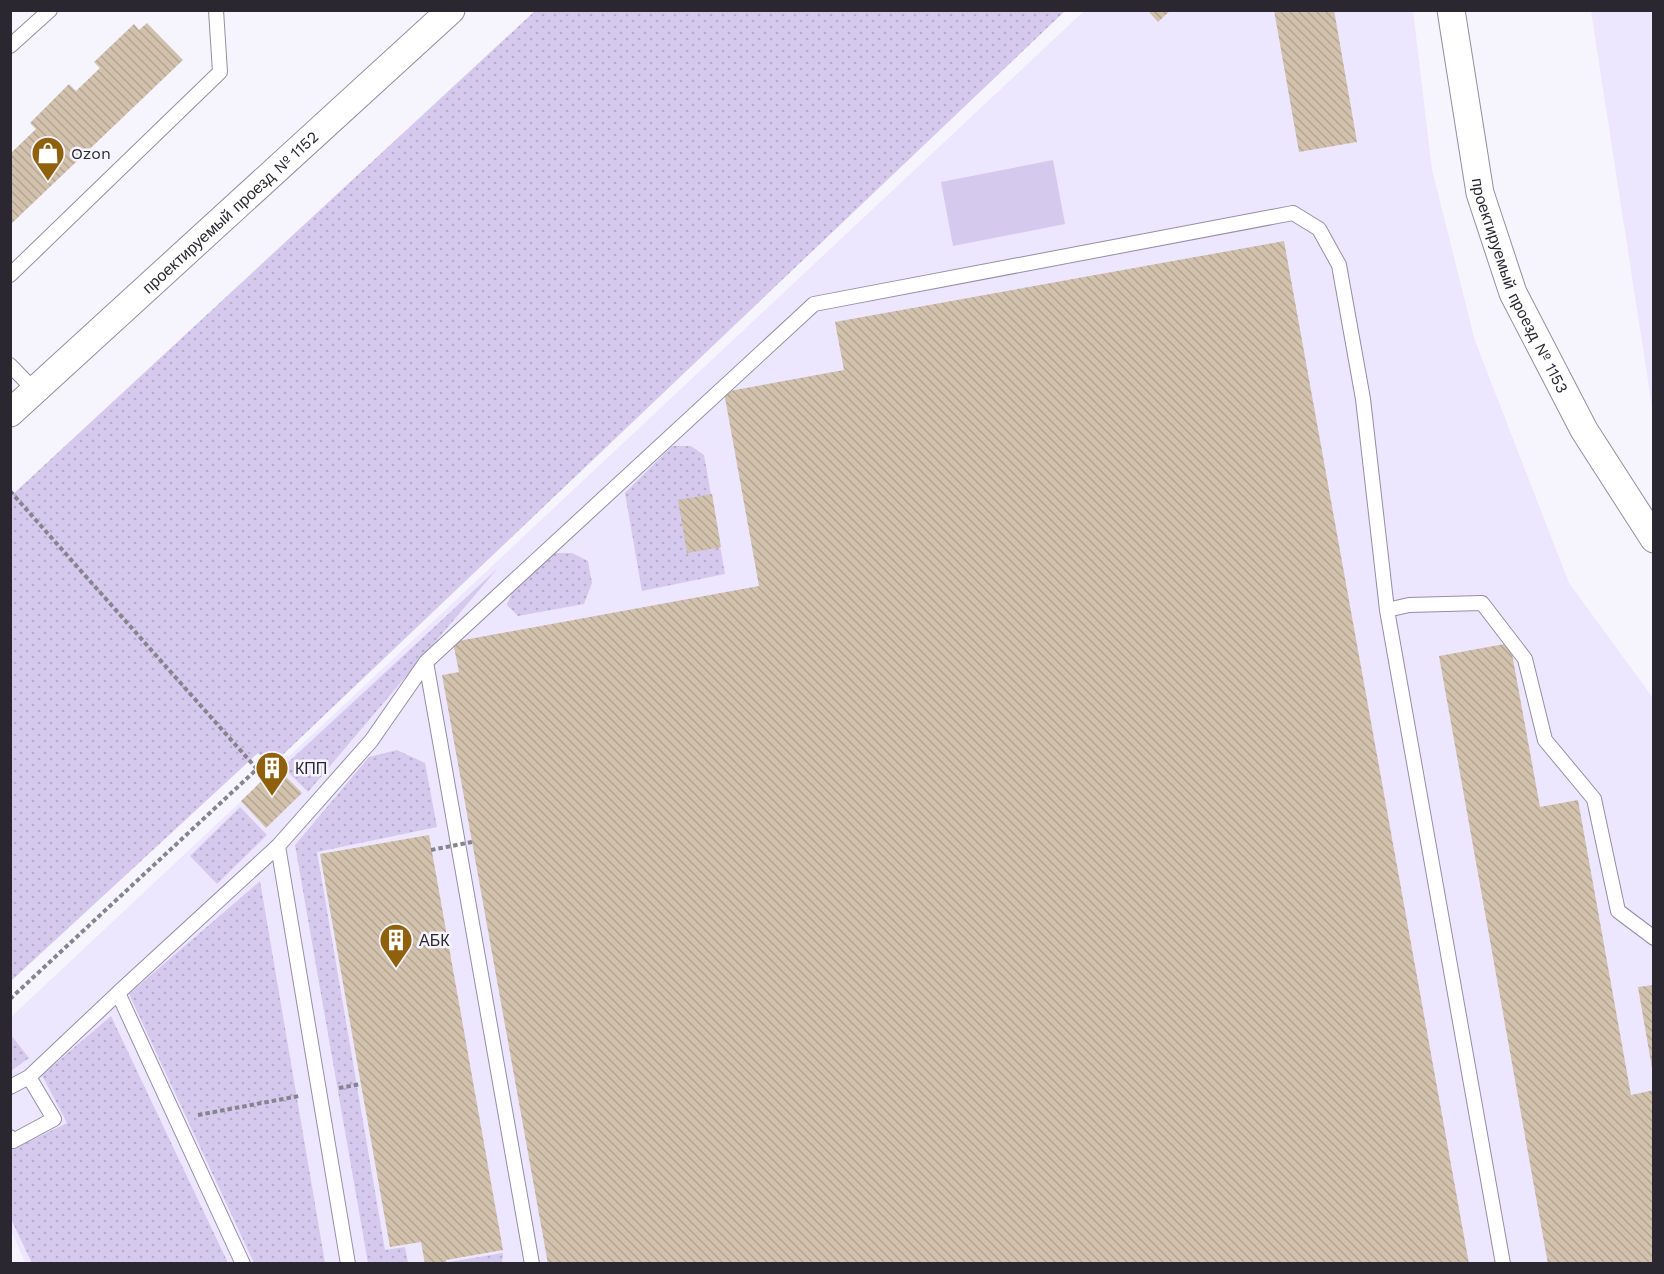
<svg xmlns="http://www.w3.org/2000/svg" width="1664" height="1274" viewBox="0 0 1664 1274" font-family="'Work Sans',sans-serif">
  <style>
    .built { fill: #ede6ff }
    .grass { fill: url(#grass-dots) }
    .pitch { fill: #d5caed }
    .building { fill: url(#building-back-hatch) }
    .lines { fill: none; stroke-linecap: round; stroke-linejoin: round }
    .lane-casing { stroke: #948ea4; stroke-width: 16 }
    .street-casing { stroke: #948ea4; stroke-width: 29 }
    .path { stroke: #86848d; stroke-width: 4; stroke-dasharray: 4.5 3; stroke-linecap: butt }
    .lane { stroke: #fff; stroke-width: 14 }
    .street { stroke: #fff; stroke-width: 27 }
    .path-bridge { stroke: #86848d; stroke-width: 4; stroke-dasharray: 4.5 3; stroke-linecap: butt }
    .labels { text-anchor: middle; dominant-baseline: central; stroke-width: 5; stroke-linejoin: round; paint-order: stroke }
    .poi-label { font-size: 16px; fill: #2a2730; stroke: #f6f4fd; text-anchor: start }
    .street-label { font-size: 16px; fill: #2a2730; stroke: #f6f4fd }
  </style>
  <defs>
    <pattern id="grass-dots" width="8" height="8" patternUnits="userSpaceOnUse" patternTransform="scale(1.5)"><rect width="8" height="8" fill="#d5caed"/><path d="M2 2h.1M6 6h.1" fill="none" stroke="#b7aecc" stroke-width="1.8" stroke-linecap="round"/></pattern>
    <pattern id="building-back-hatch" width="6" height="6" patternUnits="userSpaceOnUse" patternTransform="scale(1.5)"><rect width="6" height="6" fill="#d1c1ad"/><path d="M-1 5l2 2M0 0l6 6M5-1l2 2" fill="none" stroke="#b4a695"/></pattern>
  </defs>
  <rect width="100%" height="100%" fill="#f6f4fd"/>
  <path class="built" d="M1084 11H1413L1432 170 1475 341 1569 583 1653 698V1263L26 1264 11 1231V1017Z
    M1591 11H1653V413Z"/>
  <path class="grass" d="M536 10 1065 11 271 766 258 753 11 981V496Z
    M672 446H691L704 455 725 574 642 591 625 493Z
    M554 553H572L588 561 592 583 584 604 518 616 507 605 513 590Z
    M497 569 308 792 283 767Z
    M397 750 425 763 437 827 317 852 385 1250 405 1247 408 1263H368L295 845 369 757Z
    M240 807 267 835 217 884 190 856Z
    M260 881 325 1263H254L129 994Z
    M111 1016 228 1263H32L11 1219V1150L67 1123 42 1075Z
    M11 1035 29 1058 11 1071H10Z
    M503 1253 502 1263H449V1262Z"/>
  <path class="pitch" d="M1053 160 1065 224 953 246 941 182Z"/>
  <path class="building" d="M1147 10H1171L1158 22Z
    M1274 10H1334L1357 142 1299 152Z
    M147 23 183 60 10 225V150L12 152 36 129 30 123 69 84 76 91 100 68 94 62 134 24 139 30Z
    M1284 241 1469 1264H548L442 675 459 672 453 642 759 586 724 392 844 370 835 322Z
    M712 494 721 547 687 553 678 500Z
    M1510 643 1540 807 1578 800 1631 1095 1654 1090V1264H1548L1439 656Z
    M276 767 302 793 266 828 241 801Z
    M429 835 503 1250 446 1260V1264H425L421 1242 390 1247 320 854Z
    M1654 985V1068H1652L1638 987Z"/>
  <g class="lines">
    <g class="lane-casing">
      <path id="lane" d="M10 46 50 10
        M10 275 220 72 216 10
        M10 365 35 391
        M1387 610 1409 605 1482 603 1525 659 1545 740 1594 799 1618 911 1654 938
        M426 662 532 1264
        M278 846 348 1264
        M10 1087 29 1077 118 993
        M10 1137 13 1141 54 1119 29 1077
        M243 1264 118 993 278 846 371 741 426 662 814 304 1293 213 1319 229 1339 265 1363 399 1387 610 1503 1264"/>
    </g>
    <g class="street-casing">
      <g id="street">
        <path id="s1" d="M1451 10 1480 193 1513 293 1584 430 1654 539"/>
        <path id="s2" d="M10 413 451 10"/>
      </g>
    </g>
    <path class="path" d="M10 491 265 778
      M10 999 257 769
      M339 1088 361 1084
      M198 1115 299 1096"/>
    <use href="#lane" class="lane"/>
    <use href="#street" class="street"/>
    <path class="path-bridge" d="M431 850 472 842"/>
  </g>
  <defs>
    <g id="shop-pin" transform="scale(1.725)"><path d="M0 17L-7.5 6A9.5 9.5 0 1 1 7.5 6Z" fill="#90610d" stroke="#f6f4fd"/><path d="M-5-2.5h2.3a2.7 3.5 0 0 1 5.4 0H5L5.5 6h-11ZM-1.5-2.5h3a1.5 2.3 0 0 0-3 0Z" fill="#fff"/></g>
    <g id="building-pin" transform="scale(1.725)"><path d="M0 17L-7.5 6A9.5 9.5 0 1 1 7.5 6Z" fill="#90610d" stroke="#f6f4fd"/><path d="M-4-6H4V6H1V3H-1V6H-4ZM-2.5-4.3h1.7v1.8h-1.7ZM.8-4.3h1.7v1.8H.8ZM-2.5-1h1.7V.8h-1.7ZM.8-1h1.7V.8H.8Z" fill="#fff"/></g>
  </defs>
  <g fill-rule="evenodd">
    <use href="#shop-pin" x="48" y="153"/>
    <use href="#building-pin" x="272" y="768"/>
    <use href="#building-pin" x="396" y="940"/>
  </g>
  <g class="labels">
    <g class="poi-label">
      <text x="71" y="153">Ozon</text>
      <text x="295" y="768">КПП</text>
      <text x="419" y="940">АБК</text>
    </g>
    <g class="street-label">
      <text stroke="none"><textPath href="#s2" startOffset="298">проектируемый проезд № 1152</textPath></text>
      <text stroke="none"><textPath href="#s1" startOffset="286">проектируемый проезд № 1153</textPath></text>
    </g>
  </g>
  <rect width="1664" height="1274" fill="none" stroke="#2a2730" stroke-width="24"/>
</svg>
